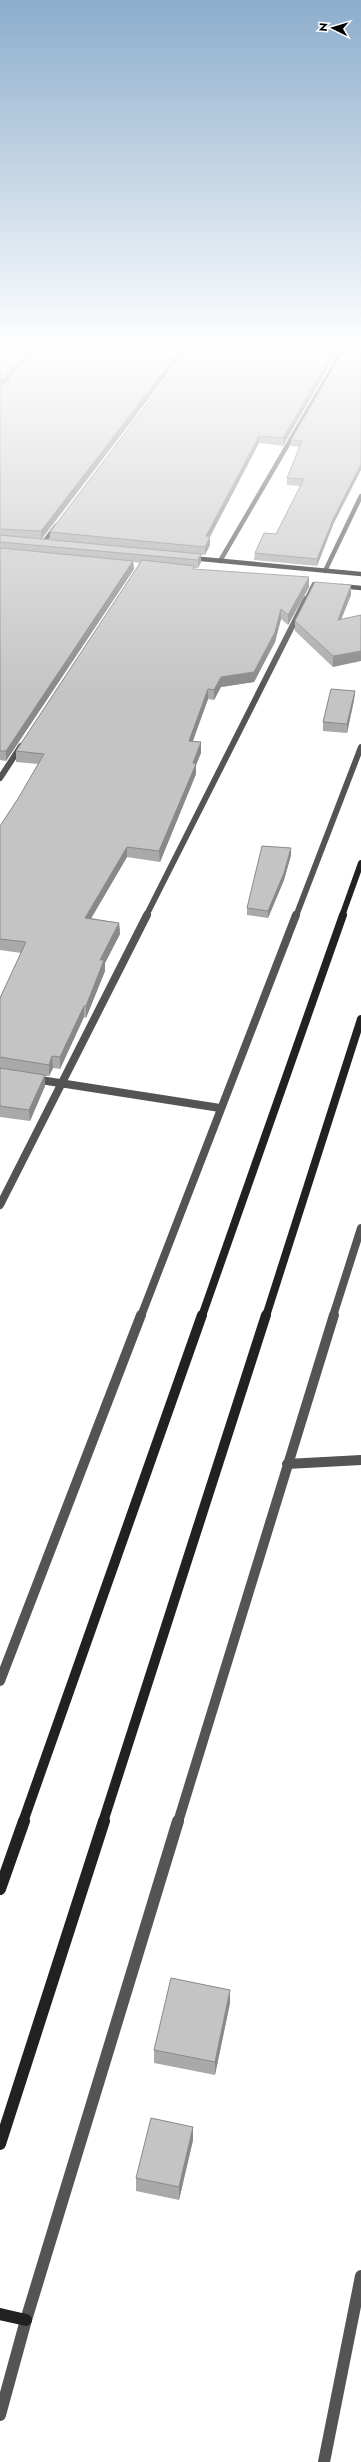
<svg xmlns="http://www.w3.org/2000/svg" width="361" height="2462" viewBox="0 0 361 2462" font-family="Jost,sans-serif">
  <style>
    .lines { fill: none; stroke-linecap: round; stroke-linejoin: round }
    .street-far4 { stroke: #545454; stroke-width: 4.5 }
    .street-far3 { stroke: #545454; stroke-width: 6 }
    .street-far2 { stroke: #545454; stroke-width: 8 }
    .street-far1 { stroke: #545454; stroke-width: 10 }
    .street { stroke: #545454; stroke-width: 12 }
    .secondary-far4 { stroke: #212121; stroke-width: 4.5 }
    .secondary-far3 { stroke: #212121; stroke-width: 6 }
    .secondary-far2 { stroke: #212121; stroke-width: 8 }
    .secondary-far1 { stroke: #212121; stroke-width: 10 }
    .secondary { stroke: #212121; stroke-width: 12 }
    .wall { fill: #a9a9a9 }
    .shaded-wall { fill: #898989 }
    .building { fill: #c4c4c4; stroke: #898989 }
  </style>
  <rect width="100%" height="100%" fill="#fff"/>
  <g class="lines">
    <path class="street-far4" d="M43 543 56 526
      M220 561 343 350
      M325 571 361 496
      M306 600 314 584"/>
    <path class="street-far3" d="M0 778 21 746
      M146 916 306 599
      M296 916 361 747"/>
    <path class="street-far2" d="M34 1079 220 1108
      M0 1205 147 915
      M141 1316 296 915
      M333 1316 361 1228"/>
    <path class="street-far1" d="M287 1464 361 1460
      M0 1681 141 1315
      M178 1822 334 1315"/>
    <path class="street" d="M0 2415 26 2320 178 1821
      M324 2462 361 2276"/>
    <path class="secondary-far4" d="M191 558 361 574
      M341 586 361 588"/>
    <path class="secondary-far3" d="M342 916 361 863"/>
    <path class="secondary-far2" d="M202 1316 343 915
      M266 1316 361 1019"/>
    <path class="secondary-far1" d="M23 1822 202 1315
      M103 1822 266 1315"/>
    <path class="secondary" d="M0 1889 24 1821
      M0 2144 104 1821
      M0 2314 26 2320"/>
  </g>
  <path class="wall" d="M186 350 42 539H50V532L188 350H338V351L283 446 259 443 210 537V545L205 555H201V562L198 568H194V569L309 587 288 625 281 619 275 642 254 682 221 687 214 700 208 699 192 742H201V753L196 765V774L160 862 127 857 91 918 119 923 120 934 105 963V971L86 1018 84 1017 60 1069 53 1068 49 1076H45V1086L30 1121 0 1117V998L21 953 0 950V826L19 797 38 764 16 762V751L140 563 133 562 134 569 6 761 0 760V390Z
    M344 350 333 525 317 566 254 560 255 553 276 534 300 486 287 485V478L299 447 291 446V440Z
    M351 585V595L341 619 333 667 295 631V621Z
    M355 691 354 700 347 733 323 731V722Z
    M291 855 284 880 268 918 247 915V908Z
    M230 2003 215 2075 154 2063V2050Z
    M193 2127V2140L179 2200 136 2191V2178Z"/>
  <path class="shaded-wall" d="M30 350H37L0 390V382Z
    M180 350H186L41 539V531Z
    M335 350H338V351L283 446V438Z
    M259 436V443L206 544V536Z
    M361 464V470L333 525 317 566V559L334 517Z
    M210 537V545L205 555V547Z
    M201 554V562L198 568V560Z
    M133 561 134 569 6 761V751Z
    M309 577V587L288 625V615Z
    M351 585V595L337 630 338 620Z
    M281 609V619L275 642 254 682 221 687 214 700V690L221 677Z
    M361 651V661L333 667V656Z
    M208 689V699L189 752V741Z
    M355 691 354 700 347 733V724Z
    M201 742V753L196 765V774L160 862 159 851Z
    M127 847V857L85 929V918Z
    M291 848V855L284 880 268 918V911Z
    M119 923 120 934 105 963V971L86 1018V1006L100 960Z
    M84 1006V1017L60 1069V1057Z
    M52 1056 53 1068 49 1076V1065Z
    M45 1075V1086L30 1121 29 1110Z
    M230 1990V2003L215 2075V2062Z
    M193 2127V2140L179 2200V2187Z"/>
  <path class="building" d="M0 350H30L0 382Z
    M40 350H180L41 531 0 529V390H2Z
    M188 350H335L283 438 259 436 206 536 210 537 205 547 50 532Z
    M344 350H361V464L334 517 317 559 255 553 264 533 276 534 304 479 287 478 302 441 291 440Z
    M0 535 201 554 198 560 0 542Z
    M0 548 133 561 6 751H0Z
    M142 560 194 566 193 569 309 577 288 615 281 609 275 632 254 672 221 677 214 690 208 689 189 741 201 742 193 763 196 764 159 851 127 847 85 918 119 923 100 960H104L86 1006H84L60 1057 52 1056 49 1065 0 1057V998L26 942 0 939V826L19 797 44 754 16 751Z
    M315 582 351 585 338 620 361 615V651L333 656 295 621Z
    M331 689 355 691 347 724 323 722Z
    M262 846 291 848 284 873 268 911 247 908Z
    M0 1068 45 1075 29 1110 0 1106Z
    M171 1978 230 1990 215 2062 154 2050Z
    M151 2118 193 2127 179 2187 136 2178Z"/>
  <linearGradient id="sky" x2="0" y2="1"><stop stop-color="#8cadcc"/><stop offset="0.5" stop-color="#fff"/><stop offset="1" stop-color="#fff" stop-opacity="0"/></linearGradient>
  <rect width="361" height="694" fill="url(#sky)"/>
  <g transform="translate(333 28) rotate(275)" stroke="#ffffff" stroke-width="3" paint-order="stroke">
  <path d="M0-3L7 15L0 10L-7 15Z" fill="#000000"/>
  <text y="-6" font-size="11" font-weight="bold" text-anchor="middle" fill="#000000">N</text>
  </g>
</svg>
